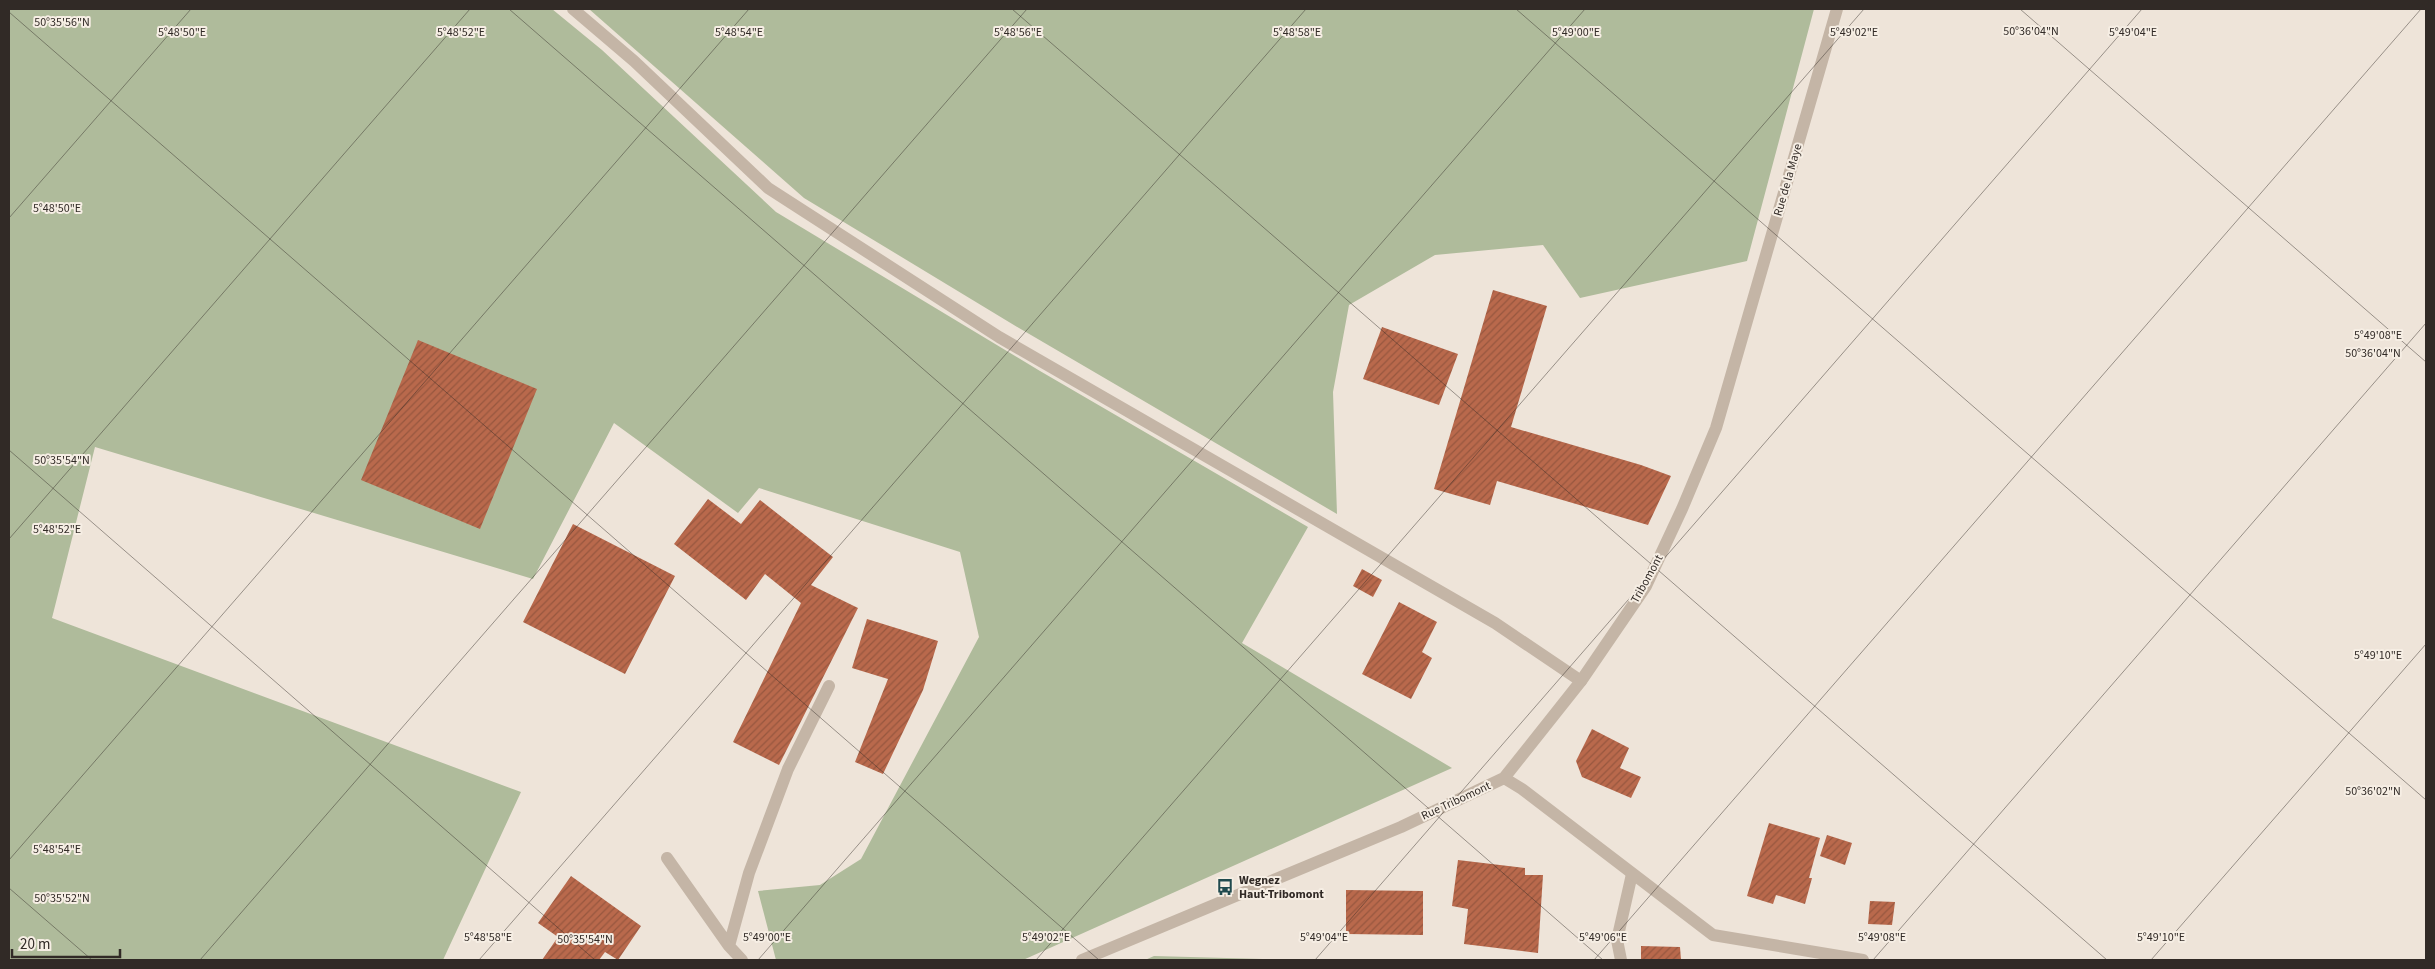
<svg xmlns="http://www.w3.org/2000/svg" width="2435" height="969" viewBox="0 0 2435 969" font-family="'Source Sans 3',sans-serif">
  <style>
    .green { fill: #afbb9b }
    .building { fill: url(#building-hatch) }
    .lines { fill: none; stroke-linecap: round; stroke-linejoin: round }
    .service { stroke: #c4b5a6; stroke-width: 12 }
    .minor { stroke: #c4b5a6; stroke-width: 12 }
    .tertiary { stroke: #c4b5a6; stroke-width: 12 }
    .ticks { fill: none; stroke: #312a26; stroke-width: 1; stroke-opacity: 0.45 }
    .labels { text-anchor: middle; dominant-baseline: central; stroke-width: 4; stroke-linejoin: round; paint-order: stroke }
    .street-label { font-size: 12px; fill: #312a26; stroke: #f6eee4 }
    .poi-label { font-size: 12px; font-weight: bold; fill: #312a26; stroke: #f6eee4; text-anchor: start }
    .ticks-label { font-size: 12px; text-anchor: middle; fill: #312a26; stroke: #f6eee4; stroke-width: 4; stroke-linejoin: round; paint-order: stroke }
  </style>
  <defs>
    <pattern id="building-hatch" width="6" height="6" patternUnits="userSpaceOnUse" patternTransform="scale(1.25)"><rect width="6" height="6" fill="#b9694c"/><path d="M-1 1l2-2M0 6l6-6M5 7l2-2" fill="none" stroke="#97573f"/></pattern>
  </defs>
  <rect width="100%" height="100%" fill="#eee4d9"/>
  <path class="green" d="M9 9H552L602 50 776 212 1040 371 1308 527 1242 643 1452 768 1023 960H776L758 891 820 885 861 859 979 637 960 552 759 488 738 513 614 423 533 579 95 447 52 618 521 792 443 960H9Z
    M589 9H1814L1747 261 1580 298 1543 245 1435 255 1349 305 1333 392 1337 514 1019 328 804 198Z
    M1154 956 1305 960H1145Z"/>
  <path class="building" d="M1493 290 1547 306 1511 427 1641 465 1671 476 1648 525 1497 481 1490 505 1434 489Z
    M1382 327 1458 354 1439 405 1363 379Z
    M418 340 537 389 480 529 361 480Z
    M708 499 741 524 760 500 833 557 811 585 858 608 779 765 733 742 801 603 765 574 746 600 674 544Z
    M573 524 675 576 625 674 523 622Z
    M1362 569 1382 580 1373 597 1353 586Z
    M1399 602 1437 622 1422 652 1432 658 1411 699 1362 674Z
    M867 619 938 641 923 690 883 774 855 762 888 679 852 668Z
    M1592 729 1629 748 1620 768 1641 777 1631 798 1582 777 1576 761Z
    M1769 823 1820 838 1809 878H1812L1805 904 1776 895 1773 904 1747 896Z
    M1827 835 1852 843 1845 865 1820 856Z
    M1458 860 1525 868V875H1543L1538 953 1464 944 1468 909 1452 906Z
    M571 876 641 926 618 960 605 952 599 960H542L558 937 538 923Z
    M1346 890 1423 891V935L1346 934Z
    M1870 901 1895 902 1892 925 1868 924Z
    M1641 946 1680 947 1681 960H1641Z"/>
  <g class="lines">
    <path class="service" d="M667 858 729 946
      M742 960 729 946 749 873 788 769 829 686
      M1621 960 1617 940 1632 874"/>
    <path class="minor" d="M573 9 634 61 768 188 999 337 1495 623 1581 681"/>
    <path class="tertiary" d="M1504 778 1522 789 1713 935 1863 960
      M1082 960 1401 827 1504 778 1581 681 1646 586 1682 509 1716 428 1837 9"/>
  </g>
  <path class="ticks" d="M509 9 1603 960M1012 9 2107 960M1516 9 2426 800M2020 9 2426 362M9 12 1099 960M9 218 191 9M9 450 595 960M9 539 470 9M9 860 749 9M9 888 92 960M200 960 1027 9M479 960 1306 9M758 960 1585 9M1036 960 1864 9M1315 960 2142 9M1594 960 2421 9M1873 960 2426 323M2151 960 2426 644"/>
  <defs>
    <g id="bus-bare" transform="scale(1.35)"><path d="M-5-6H5V4H4V6H2V4H-2V6H-4V4H-5ZM-3.5-4V0h7V-4ZM-3.5 1.2v1.5H-2V1.2ZM2 1.2v1.5H3.5V1.2Z" fill="#204a4e" stroke="#f6eee4" stroke-width="2.5" paint-order="stroke"/></g>
  </defs>
  <g fill-rule="evenodd">
    <use href="#bus-bare" x="1225" y="887"/>
  </g>
  <g class="labels">
    <g class="street-label">
      <text transform="translate(1788 180) rotate(-74)">Rue de la Maye</text>
      <text transform="translate(1647 579) rotate(-61)">Tribomont</text>
      <text transform="translate(1456 801) rotate(-25)">Rue Tribomont</text>
    </g>
    <g class="poi-label">
      <text x="1239" y="880">Wegnez<tspan x="1239" dy="14">Haut-Tribomont</tspan></text>
    </g>
  </g>
  <g class="ticks-label">
    <text x="62" y="26">50°35'56"N</text>
    <text x="2031" y="35">50°36'04"N</text>
    <text x="182" y="36">5°48'50"E</text>
    <text x="461" y="36">5°48'52"E</text>
    <text x="739" y="36">5°48'54"E</text>
    <text x="1018" y="36">5°48'56"E</text>
    <text x="1576" y="36">5°49'00"E</text>
    <text x="1854" y="36">5°49'02"E</text>
    <text x="2133" y="36">5°49'04"E</text>
    <text x="1297" y="36">5°48'58"E</text>
    <text x="57" y="212">5°48'50"E</text>
    <text x="2378" y="339">5°49'08"E</text>
    <text x="2373" y="357">50°36'04"N</text>
    <text x="62" y="464">50°35'54"N</text>
    <text x="57" y="533">5°48'52"E</text>
    <text x="2378" y="659">5°49'10"E</text>
    <text x="2373" y="795">50°36'02"N</text>
    <text x="57" y="853">5°48'54"E</text>
    <text x="62" y="902">50°35'52"N</text>
    <text x="488" y="941">5°48'58"E</text>
    <text x="767" y="941">5°49'00"E</text>
    <text x="1046" y="941">5°49'02"E</text>
    <text x="1324" y="941">5°49'04"E</text>
    <text x="1603" y="941">5°49'06"E</text>
    <text x="1882" y="941">5°49'08"E</text>
    <text x="2161" y="941">5°49'10"E</text>
    <text x="585" y="943">50°35'54"N</text>
  </g>
  <rect width="2435" height="969" fill="none" stroke="#312a26" stroke-width="20"/>
  <path d="M12 949v8h108v-8" fill="none" stroke="#312a26" stroke-width="2.5"/>
  <text x="20" y="949" font-size="15" fill="#312a26" stroke="#f6eee4" stroke-width="4" paint-order="stroke">20 m</text>
</svg>
